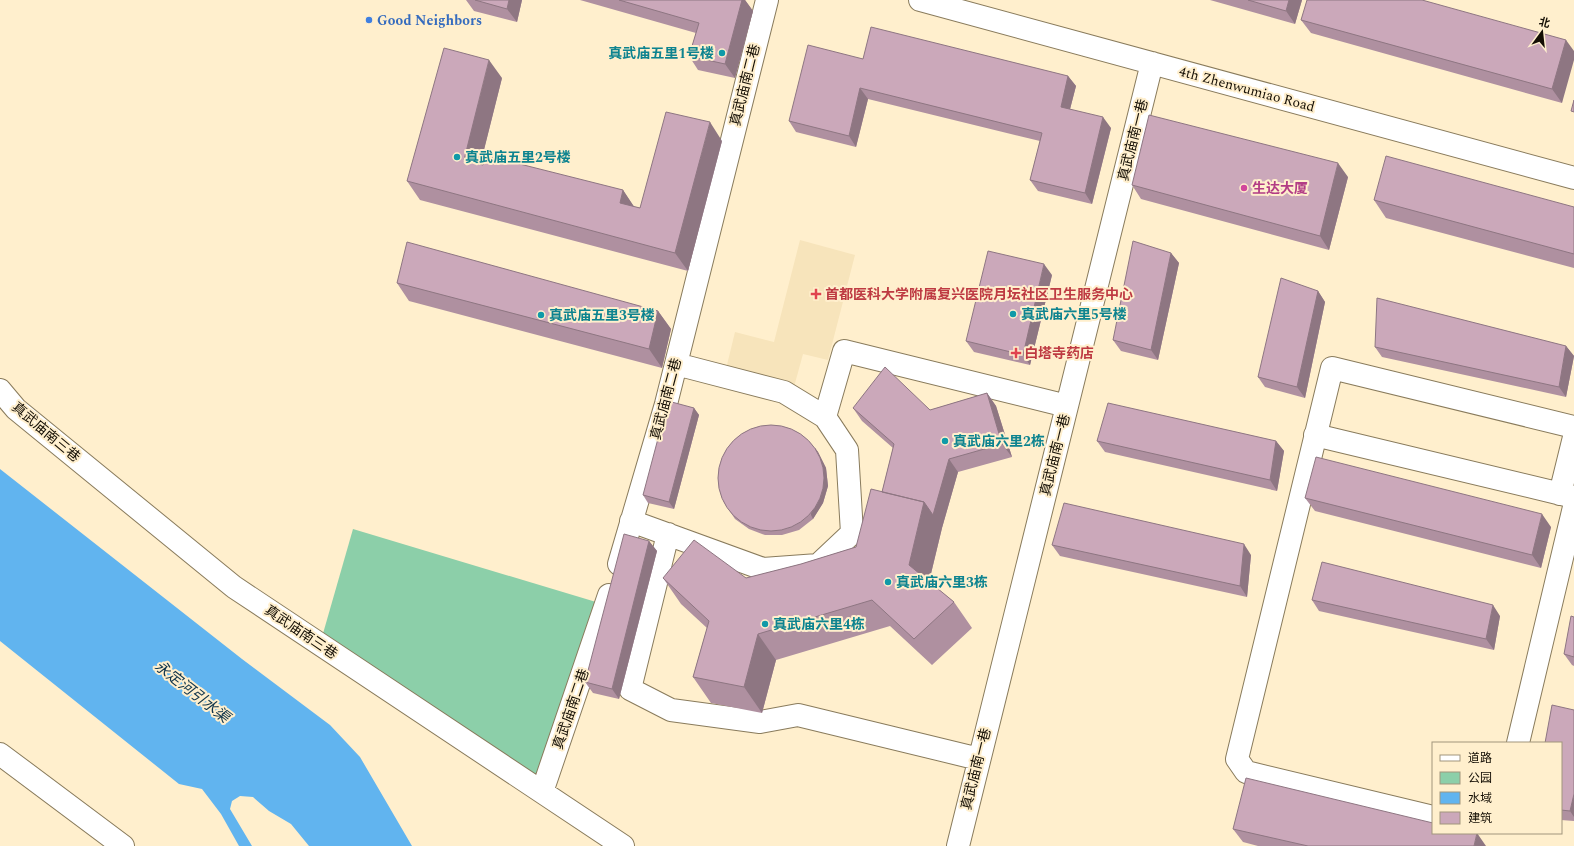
<svg xmlns="http://www.w3.org/2000/svg" width="1574" height="846" viewBox="0 0 1574 846" font-family="Spectral,'Noto Sans SC',serif">
  <style>
    .built { fill: #f7e4bb }
    .green { fill: #8ccfa9 }
    .water { fill: #61b4ef }
    .lines { fill: none; stroke-linecap: round; stroke-linejoin: round }
    .minor-casing { stroke: #897b5c; stroke-width: 24 }
    .minor { stroke: #fff; stroke-width: 22 }
    .wall { fill: #af90a0 }
    .shaded-wall { fill: #8e7682 }
    .building { fill: #cba8ba; stroke: #8e7682 }
    .shop-dot { fill: #3f7fe0; stroke: #ffefcd; stroke-width: 1.5 }
    .culture-dot { fill: #0f9aa8; stroke: #ffefcd; stroke-width: 1.5 }
    .hotel-dot { fill: #d1479c; stroke: #ffefcd; stroke-width: 1.5 }
    .health-dot { fill: #e0444e; stroke: #ffefcd; stroke-width: 1.5 }
    .labels { text-anchor: middle; dominant-baseline: central; stroke-width: 4; stroke-linejoin: round; paint-order: stroke }
    .shop-label { font-size: 14px; font-weight: bold; fill: #366cbe; stroke: #ffefcd; text-anchor: start }
    .culture-label { font-size: 14px; font-weight: bold; fill: #0d838f; stroke: #ffefcd; text-anchor: start }
    .street-label { font-size: 14px; fill: #140e04; stroke: #ffefcd }
    .hotel-label { font-size: 14px; font-weight: bold; fill: #b23c85; stroke: #ffefcd; text-anchor: start }
    .health-label { font-size: 14px; font-weight: bold; fill: #be3a42; stroke: #ffefcd; text-anchor: start }
    .water-label { font-size: 15px; font-style: italic; fill: #0e334a; stroke: #ffefcd }
  </style>
  <rect width="100%" height="100%" fill="#ffefcd"/>
  <path class="built" d="M800 240 855 255 828 360 803 354 794 387 726 369 735 332 774 342Z"/>
  <path class="green" d="M353 529 606 605 542 792 320 644Z"/>
  <path class="water" d="M0 469 242 659 330 725 360 757 412 846H309L291 824 269 811 253 797 240 796 232 801 230 809 252 846H239L221 814 202 789 179 784 0 641Z"/>
  <g class="lines">
    <g class="minor-casing">
      <path id="minor" d="M920 0 1574 178
        M0 390 16 409 234 587 623 846
        M825 417 844 351 1067 406
        M1315 435 1574 497
        M1560 494 1574 437
        M631 521 763 569 818 565 852 533 847 450 825 417 784 392 676 364
        M668 534 630 689 671 710 760 722 798 715 979 759
        M619 564 666 404 767 0
        M1518 743 1574 507
        M0 754 123 846
        M542 792 609 595
        M1433 817 1246 772 1237 759 1332 368 1574 427
        M958 846 1152 63"/>
    </g>
    <use href="#minor" class="minor"/>
  </g>
  <path class="wall" d="M466 0H522L517 22 474 11Z
    M580 0H745L753 11 735 78 698 70 689 56 696 33Z
    M1210 0H1302L1295 24Z
    M1301 20 1566 40 1562 103 1311 33Z
    M863 59 1068 76 1076 86 1070 109 1111 128 1092 204 1038 191 1030 180 1040 141 868 99 856 147 796 132 789 121Z
    M502 78 480 165H483L623 190 634 207 640 208 722 141 688 271 420 200 407 181Z
    M1348 177 1329 250 1141 199 1132 185Z
    M1374 200 1574 207V268L1386 218Z
    M1171 253 1179 263 1158 360 1121 351 1113 340Z
    M1052 275 1030 365 974 352 966 341Z
    M397 283 658 311 671 329 662 368 409 301Z
    M1318 291 1325 302 1305 398 1265 387 1258 377Z
    M1566 346 1574 356 1566 397 1382 357 1375 347Z
    M987 393 996 406 1012 457 958 472 942 528 929 582 954 602 972 628 932 665 890 626 776 660 762 713 711 703 693 677 707 628 681 604 663 578H746L801 564 856 547 882 492 893 448 862 421 853 408 930 410Z
    M694 408 699 415 674 509 648 503 643 495Z
    M1097 441H1276L1284 451 1277 491 1105 452Z
    M815 448 818 452 826 468 828 486 823 503 813 519 799 530 782 535H765L749 529 735 519 723 501Z
    M1305 498 1551 527 1541 568 1315 511Z
    M649 541 657 551 619 699 593 693 585 682Z
    M1052 545 1251 555 1247 597 1060 556Z
    M1312 600 1500 616 1494 650 1319 611Z
    M1574 617V666L1572 665 1564 654Z
    M1574 710V821L1561 820V743Z
    M1233 829 1486 846H1258L1243 842Z"/>
  <path class="shaded-wall" d="M509 0H522L517 22 507 9Z
    M742 0H745L753 11 735 78 725 64Z
    M1289 0H1302L1295 24 1286 11Z
    M1566 40 1574 51V60L1562 103 1552 89Z
    M489 60 502 78 477 178 464 160Z
    M1068 76 1076 86 1068 117 1061 107Z
    M860 88 868 99 856 147 849 136Z
    M1103 117 1111 128 1092 204 1085 193Z
    M710 122 722 141 688 271 675 253Z
    M1338 163 1348 177 1329 250 1320 236Z
    M623 190 635 208 620 203Z
    M1171 253 1179 263 1158 360 1151 350Z
    M1044 264 1052 275 1030 365 1023 355Z
    M1318 291 1325 302 1305 398 1297 387Z
    M658 311 671 329 662 368 649 349Z
    M1566 346 1574 356 1566 397 1559 387Z
    M987 393 996 406 1012 457 1002 444Z
    M694 408 699 415 674 509 669 502Z
    M1276 441 1284 451 1277 491 1270 480Z
    M815 448 818 452 826 468 828 486 823 503 813 519 811 515Z
    M949 459 958 472 942 528 927 590 909 565 924 502Z
    M1542 514 1551 527 1541 568 1532 555Z
    M649 541 657 551 619 699 612 689Z
    M1244 544 1251 555 1247 597 1240 586Z
    M1493 605 1500 616 1494 650 1486 639Z
    M758 634 776 660 762 713 744 687Z
    M1574 794V817L1570 811Z
    M1477 833 1486 846H1474Z"/>
  <path class="building" d="M475 0H509L507 9Z
    M619 0H742L725 64 689 56 699 23Z
    M1248 0H1289L1286 11Z
    M1307 0H1422L1566 40 1552 89 1301 20Z
    M871 27 1068 76 1061 107 1103 117 1085 193 1030 180 1042 133 860 88 849 136 789 121 808 45 863 59Z
    M444 48 489 60 464 160 483 165 488 156 623 190 620 203 640 208 666 112 710 122 675 253 407 181Z
    M1574 100V112L1571 111Z
    M1149 115 1338 163 1320 236 1132 185Z
    M1386 156 1574 207V254L1374 200Z
    M1133 241 1171 253 1151 350 1113 340Z
    M407 242 658 311 649 349 397 283Z
    M988 251 1044 264 1023 355 966 341Z
    M1281 278 1318 291 1297 387 1258 377Z
    M1377 298 1566 346 1559 387 1375 347Z
    M885 367 930 410 987 393 1002 444 949 459 933 515 924 502 882 492 894 444 853 408Z
    M668 401 694 408 669 502 643 495Z
    M1108 403 1276 441 1270 480 1097 441Z
    M718 478a53 53 0 1 1 106 0a53 53 0 1 1-106 0Z
    M1316 457 1542 514 1532 555 1305 498Z
    M871 489 924 502 909 565 954 602 914 639 872 600 758 634 744 687 693 677 709 621 663 578 694 540 746 578 801 564 856 547Z
    M1064 503 1244 544 1240 586 1052 545Z
    M624 534 649 541 612 689 585 682Z
    M1322 562 1493 605 1486 639 1312 600Z
    M1571 616 1574 617V657L1564 654Z
    M1552 705 1574 710V794L1570 811 1561 810V743H1545Z
    M1246 778 1433 823V833H1477L1474 846H1308L1233 829Z"/>
  <circle class="shop-dot" cx="369" cy="20" r="4"/>
  <g class="culture-dot">
    <circle cx="722" cy="53" r="4"/>
    <circle cx="457" cy="157" r="4"/>
    <circle cx="1013" cy="314" r="4"/>
    <circle cx="541" cy="315" r="4"/>
    <circle cx="945" cy="441" r="4"/>
    <circle cx="888" cy="582" r="4"/>
    <circle cx="765" cy="624" r="4"/>
  </g>
  <circle class="hotel-dot" cx="1244" cy="188" r="4"/>
  <g class="health-dot">
    <path d="M814 288h4v4h4v4h-4v4h-4v-4h-4v-4h4z"/>
    <path d="M1014 347h4v4h4v4h-4v4h-4v-4h-4v-4h4z"/>
  </g>
  <g class="labels">
    <g class="shop-label">
      <text x="377" y="20">Good Neighbors</text>
    </g>
    <g class="culture-label">
      <text x="714" y="53" text-anchor="end">真武庙五里1号楼</text>
      <text x="465" y="157">真武庙五里2号楼</text>
      <text x="1021" y="314">真武庙六里5号楼</text>
      <text x="549" y="315">真武庙五里3号楼</text>
      <text x="953" y="441">真武庙六里2栋</text>
      <text x="896" y="582">真武庙六里3栋</text>
      <text x="773" y="624">真武庙六里4栋</text>
    </g>
    <g class="street-label">
      <text transform="translate(745 85) rotate(-76)">真武庙南二巷</text>
      <text transform="translate(1247 89) rotate(15)">4th Zhenwumiao Road</text>
      <text transform="translate(1133 140) rotate(-76)">真武庙南一巷</text>
      <text transform="translate(666 399) rotate(-75)">真武庙南二巷</text>
      <text transform="translate(46 432) rotate(40)">真武庙南三巷</text>
      <text transform="translate(1055 455) rotate(-76)">真武庙南一巷</text>
      <text transform="translate(301 632) rotate(34)">真武庙南三巷</text>
      <text transform="translate(571 709) rotate(-71)">真武庙南二巷</text>
      <text transform="translate(976 769) rotate(-76)">真武庙南一巷</text>
    </g>
    <g class="hotel-label">
      <text x="1252" y="188">生达大厦</text>
    </g>
    <g class="health-label">
      <text x="825" y="294">首都医科大学附属复兴医院月坛社区卫生服务中心</text>
      <text x="1024" y="353">白塔寺药店</text>
    </g>
    <g class="water-label">
      <text transform="translate(192 692) rotate(38)">永定河引水渠</text>
    </g>
  </g>
  <rect x="1432" y="742" width="130" height="92" fill="#ffefcd" stroke="#a1957d"/>
  <rect x="1440" y="755" width="20" height="6" fill="#ffffff" stroke="#a1957d"/>
  <text x="1468" y="762" font-size="12" fill="#140e04">道路</text>
  <rect x="1440" y="772" width="20" height="12" fill="#8ccfa9" stroke="#a1957d"/>
  <text x="1468" y="782" font-size="12" fill="#140e04">公园</text>
  <rect x="1440" y="792" width="20" height="12" fill="#61b4ef" stroke="#a1957d"/>
  <text x="1468" y="802" font-size="12" fill="#140e04">水域</text>
  <rect x="1440" y="812" width="20" height="12" fill="#cba8ba" stroke="#a1957d"/>
  <text x="1468" y="822" font-size="12" fill="#140e04">建筑</text>
  <g transform="translate(1542 32) rotate(15)" stroke="#ffefcd" stroke-width="3" paint-order="stroke">
  <path d="M0-3L7 15L0 10L-7 15Z" fill="#140e04"/>
  <text y="-6" font-size="11" font-weight="bold" text-anchor="middle" fill="#140e04">北</text>
  </g>
</svg>
